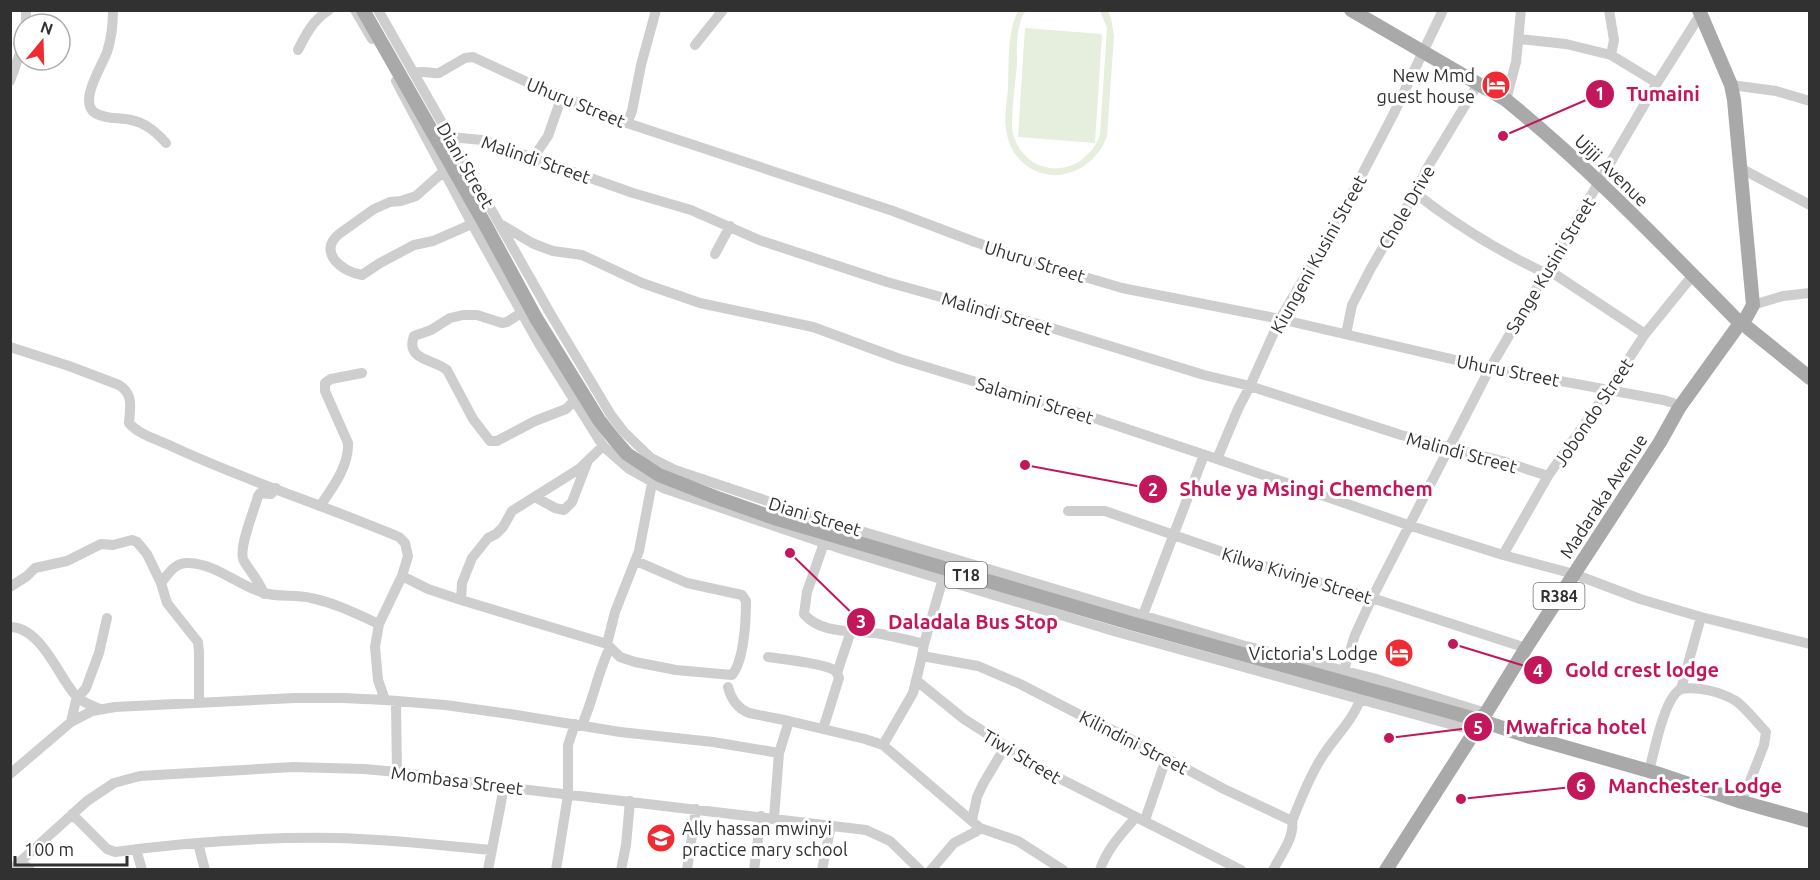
<svg xmlns="http://www.w3.org/2000/svg" width="1820" height="880" viewBox="0 0 1820 880" font-family="Ubuntu,sans-serif">
  <style>
    .green { fill: #e6eede }
    .lines { fill: none; stroke-linecap: round; stroke-linejoin: round }
    .minor { stroke: #cecece; stroke-width: 10 }
    .major { stroke: #a9a9a9; stroke-width: 14 }
    .labels { text-anchor: middle; dominant-baseline: central; stroke-width: 6; stroke-linejoin: round; paint-order: stroke }
    .shield { fill: #fff; stroke: #6f6f6f; stroke-width: 1.5 }
    .shield-label { font-size: 16px; font-weight: bold; fill: #313131 }
    .poi-label { font-size: 18px; fill: #313131; stroke: #fff; text-anchor: end }
    .street-label { font-size: 18px; fill: #313131; stroke: #fff }
    .leader { fill: none; stroke: #c2185b; stroke-width: 2 }
    .callout-dot { fill: #c2185b; stroke: #fff; stroke-width: 2 }
    .mark-label { font-size: 18px; text-anchor: middle; font-weight: bold; fill: #fff }
    .callout-label { font-size: 20px; text-anchor: middle; font-weight: bold; fill: #c2185b; stroke: #fff; stroke-width: 6; stroke-linejoin: round; paint-order: stroke }
  </style>
  <rect width="100%" height="100%" fill="#fff"/>
  <path class="green" d="M1018 11H1026C1023 14 1021 18 1020 23 1016 36 1017 51 1017 64 1015 85 1012 107 1012 128 1013 134 1015 141 1018 146 1039 182 1087 172 1100 135L1107 28 1100 11H1108L1111 18 1114 36 1107 136C1092 178 1038 191 1013 151 1009 144 1007 136 1006 129 1004 115 1007 101 1008 88 1009 63 1007 33 1018 11Z
    M1025 28 1102 34 1095 143 1018 137Z"/>
  <g class="lines">
    <path class="minor" d="M113 10C113 24 111 40 107 52 102 66 78 102 95 113 108 120 117 117 131 120 146 123 156 132 166 143
      M355 10 372 39
      M378 10 550 313 611 415 624 432 651 458 675 470 827 521 1242 645 1373 678 1486 713
      M1609 10 1614 40 1611 55
      M26 24V10
      M1519 39 1566 44 1611 55 1657 83
      M695 45 723 10
      M298 50C306 34 313 20 329 10
      M415 73C425 70 430 74 439 73L465 58 473 57 529 83 627 123 893 211 975 242 1051 267 1122 288 1280 319 1490 368 1663 400 1673 403 1679 408
      M10 81 24 42
      M396 81 472 224 538 342 603 446 629 469 663 488 845 550 1117 632 1475 731
      M1731 85 1776 91 1810 101
      M1506 100 1516 62 1521 10
      M627 123 632 111 641 65 656 10
      M450 137 482 140 633 193 691 210 759 240 887 282 1045 326 1204 375 1250 386 1401 435 1502 461 1548 476
      M533 158 548 136 562 96
      M1742 169 1810 205
      M444 171 416 196 401 201 390 202 374 209 339 234C317 252 342 272 362 275L380 263 414 245 433 241 472 224
      M1415 193C1456 225 1498 251 1545 273
      M502 225 532 243 542 247 553 251 582 255 642 283 700 303 813 327 900 359 1082 414 1217 459 1408 525 1503 555 1574 574 1640 599 1701 617 1810 644
      M715 254 730 226
      M1547 269 1645 334
      M1753 305 1783 296 1810 293
      M521 313 507 322 502 323 477 315H463L450 318 431 330 414 336C405 360 433 359 447 370L473 419 490 441H497L535 421 566 409 574 401
      M1346 334 1352 305 1371 268 1415 193 1426 170 1478 84
      M10 347 69 366 119 385C134 394 130 408 129 423 138 434 156 439 169 445 243 480 323 505 399 537L405 543 408 556 402 576 379 624 375 647 378 680 385 700
      M1217 459 1238 409 1250 386 1280 319 1343 211 1393 115 1443 10
      M535 497 555 508 564 510 572 502 587 463
      M320 506C333 487 349 466 348 443L325 391V383L331 379 362 373
      M1068 511H1105L1251 562 1372 598 1526 648
      M824 543 807 592 804 614C821 635 857 630 881 634 895 637 910 640 924 644
      M1503 555 1548 476 1609 389 1645 334 1693 275
      M402 576 428 589 461 600 607 644 620 657 635 662 676 670 732 675C744 661 746 620 746 601L742 595 687 583 636 561
      M161 583C169 573 175 562 189 563 216 564 236 584 261 592 276 598 294 594 311 598 335 603 357 614 379 624
      M10 587 27 576 35 568 67 561 101 544 113 545 132 540 137 542 147 554 161 583 167 603 198 642 199 652V702
      M264 594C258 579 251 573 244 561 237 550 255 509 258 496L260 493 271 494 276 488
      M461 600 462 583 472 558 488 538 496 534 503 527 512 511 579 469 603 446
      M1143 615 1204 455
      M10 627C41 627 58 676 76 696 81 702 93 706 100 709
      M607 644 615 612 639 551 652 483
      M922 656 978 666 1020 684 1086 718 1117 732 1224 789 1292 821C1295 837 1280 856 1273 870
      M768 657C782 659 823 663 834 670 837 672 838 675 839 678L823 729
      M1344 670 1355 635 1372 598 1490 368 1657 83 1700 15
      M837 673 851 631
      M917 681 964 719 1045 771 1241 870
      M728 687C731 699 737 708 749 713L789 721 865 739 883 745 980 828 1018 841 1063 870
      M1681 689C1698 686 1721 692 1736 701 1747 709 1756 722 1766 732L1764 745 1742 802
      M396 702 397 772
      M71 722 76 700 86 688 99 653 107 618
      M582 725C593 700 598 672 610 647
      M883 745 913 693 922 656 924 644 944 575
      M1649 771C1654 753 1664 697 1681 689L1701 617
      M10 774 71 722 92 711 115 707 295 698H343L385 700 445 705 510 714 620 732 713 742 779 753
      M72 814 107 849 115 852C187 842 262 837 335 838 387 839 439 845 491 850
      M774 818 779 753 789 721
      M972 820 977 797 983 784 1005 747
      M1145 820 1166 759
      M1292 821C1301 799 1309 777 1322 757 1336 735 1355 719 1362 694
      M198 843 205 870
      M136 849 142 870
      M21 861 30 870
      M11 870 87 801 114 783 140 776 293 767 364 769 397 772 504 787 866 830 890 841 920 870
      M488 870 504 787
      M556 870 568 795V745L575 724
      M621 870 626 845 630 801
      M687 870 696 809
      M754 870 761 816
      M822 870 831 825
      M931 870 954 843 977 831 980 828
      M1100 870C1106 850 1123 832 1136 817"/>
    <path class="major" d="M363 10 486 226 536 318 599 420 614 439 627 454 659 475 715 497 774 518 1127 622 1479 720 1530 737 1656 773 1742 802 1810 821
      M1351 10 1506 100C1589 167 1663 245 1738 321
      M1699 10 1731 85 1734 100 1753 305 1746 318
      M1748 328 1810 378
      M1386 870 1475 731 1479 720 1486 713 1526 648 1660 442 1679 408 1738 326"/>
  </g>
  <defs>
    <g id="hotel-disc" transform="scale(1.5)"><circle r="9.5" fill="#ef2b33" stroke="#fff"/><path d="M-6-4.5h1.5V1H6V5H4.5V3h-9V5H-6ZM-4 0a1.8 1.8 0 1 1 3.6 0ZM.5 0V-2.5h3Q6-2.5 6 0Z" fill="#fff"/></g>
    <g id="school-disc" transform="scale(1.5)"><circle r="9.5" fill="#ef2b33" stroke="#fff"/><path d="M0-5L7-2L0 1L-7-2ZM-4 1L0 2.5L4 1V4Q0 6-4 4Z" fill="#fff"/></g>
  </defs>
  <g fill-rule="evenodd">
    <use href="#hotel-disc" x="1496" y="85"/>
    <use href="#hotel-disc" x="1399" y="653"/>
    <use href="#school-disc" x="661" y="838"/>
  </g>
  <g class="labels">
    <g class="shield">
      <rect x="945" y="562" width="42" height="26" rx="4.5"/>
      <rect x="1533.5" y="583" width="51" height="26" rx="4.5"/>
    </g>
    <g class="shield-label">
      <text x="966" y="575">T18</text>
      <text x="1559" y="596">R384</text>
    </g>
    <g class="poi-label">
      <text x="1475" y="75">New Mmd<tspan x="1475" dy="21">guest house</tspan></text>
      <text x="1378" y="653">Victoria's Lodge</text>
      <text x="682" y="828" text-anchor="start">Ally hassan mwinyi<tspan x="682" dy="21">practice mary school</tspan></text>
    </g>
    <g class="street-label">
      <text transform="translate(576 102) rotate(22)">Uhuru Street</text>
      <text transform="translate(536 159) rotate(19)">Malindi Street</text>
      <text transform="translate(466 165) rotate(60)">Diani Street</text>
      <text transform="translate(1612 170) rotate(44)">Ujiji Avenue</text>
      <text transform="translate(1406 207) rotate(-60)">Chole Drive</text>
      <text transform="translate(1318 254) rotate(-61)">Kiungeni Kusini Street</text>
      <text transform="translate(1035 261) rotate(17)">Uhuru Street</text>
      <text transform="translate(1550 265) rotate(-59)">Sange Kusini Street</text>
      <text transform="translate(997 313) rotate(16)">Malindi Street</text>
      <text transform="translate(1508 370) rotate(11)">Uhuru Street</text>
      <text transform="translate(1035 400) rotate(17)">Salamini Street</text>
      <text transform="translate(1593 412) rotate(-56)">Jobondo Street</text>
      <text transform="translate(1462 452) rotate(15)">Malindi Street</text>
      <text transform="translate(1603 496) rotate(-57)">Madaraka Avenue</text>
      <text transform="translate(815 516) rotate(17)">Diani Street</text>
      <text transform="translate(1297 575) rotate(17)">Kilwa Kivinje Street</text>
      <text transform="translate(1134 742) rotate(27)">Kilindini Street</text>
      <text transform="translate(1022 756) rotate(31)">Tiwi Street</text>
      <text transform="translate(457 780) rotate(7)">Mombasa Street</text>
    </g>
  </g>
  <path class="leader" d="M1503 136L1600 94M1025 465L1153 489M790 553L861 622M1453 644L1538 670M1389 738L1478 727M1461 799L1581 786"/>
  <g class="callout-dot">
    <circle cx="1503" cy="136" r="6"/>
    <circle cx="1025" cy="465" r="6"/>
    <circle cx="790" cy="553" r="6"/>
    <circle cx="1453" cy="644" r="6"/>
    <circle cx="1389" cy="738" r="6"/>
    <circle cx="1461" cy="799" r="6"/>
    <circle cx="1600" cy="94" r="15"/>
    <circle cx="1153" cy="489" r="15"/>
    <circle cx="861" cy="622" r="15"/>
    <circle cx="1538" cy="670" r="15"/>
    <circle cx="1478" cy="727" r="15"/>
    <circle cx="1581" cy="786" r="15"/>
  </g>
  <g class="mark-label">
    <text x="1600" y="100">1</text>
    <text x="1153" y="496">2</text>
    <text x="861" y="628">3</text>
    <text x="1538" y="677">4</text>
    <text x="1478" y="734">5</text>
    <text x="1581" y="792">6</text>
  </g>
  <g class="callout-label">
    <text x="1663" y="101">Tumaini</text>
    <text x="1306" y="496">Shule ya Msingi Chemchem</text>
    <text x="973" y="629">Daladala Bus Stop</text>
    <text x="1642" y="677">Gold crest lodge</text>
    <text x="1576" y="734">Mwafrica hotel</text>
    <text x="1695" y="793">Manchester Lodge</text>
  </g>
  <rect width="1820" height="880" fill="none" stroke="#313131" stroke-width="24"/>
  <g transform="translate(42 42) rotate(19)"><circle r="28" fill="#ffffff" stroke="#adadad" stroke-width="1.5"/>
  <path d="M0-4.5L10 22L0 15L-10 22Z" fill="#ef2b33"/>
  <text y="-9" font-size="16" font-weight="bold" text-anchor="middle" fill="#313131">N</text>
  </g>
  <path d="M15 856v9h112v-9" fill="none" stroke="#313131" stroke-width="3"/>
  <text x="24" y="856" font-size="18" fill="#313131" stroke="#ffffff" stroke-width="4.5" paint-order="stroke">100 m</text>
</svg>
